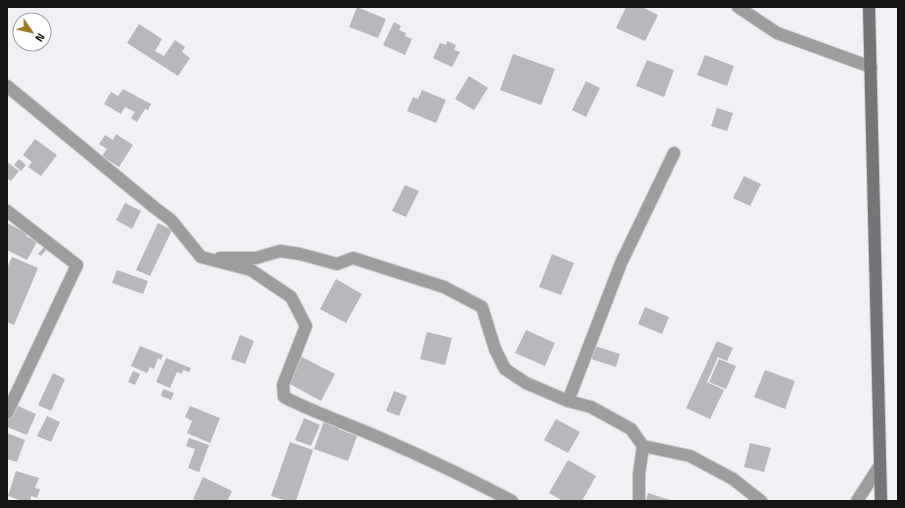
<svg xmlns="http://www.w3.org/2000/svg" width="905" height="508" viewBox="0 0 905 508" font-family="'Titillium Web',sans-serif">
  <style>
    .building { fill: #b7b8bb }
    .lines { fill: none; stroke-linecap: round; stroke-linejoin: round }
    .street-casing { stroke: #ccced0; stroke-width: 14 }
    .secondary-casing { stroke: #ccced0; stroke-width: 14 }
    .street { stroke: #9d9d9e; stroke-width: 12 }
    .secondary { stroke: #747577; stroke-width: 12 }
  </style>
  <rect width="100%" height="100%" fill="#eff1f4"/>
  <path class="building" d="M357 7 386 19 378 38 349 27Z
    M626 7H642L658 15 645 41 616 28Z
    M394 22 401 26 399 30 406 33 405 36 412 39 405 55 383 45Z
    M139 24 162 39 155 51 164 56 175 40 185 47 182 52 190 58 178 76 127 43Z
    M447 41 456 45 454 50 460 52 452 67 433 58 440 43 446 45Z
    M513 54 555 69 541 105 500 90Z
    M705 55 734 66 727 86 697 75Z
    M647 60 674 70 664 97 636 86Z
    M469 76 488 88 474 110 455 99Z
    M586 81 600 88 586 117 572 110Z
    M123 89 151 104 148 110 145 109 137 122 131 118 135 112 125 107 121 114 104 104 111 92 118 96Z
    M422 90 446 100 436 123 407 111 413 97 418 99Z
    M717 108 733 113 727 131 711 126Z
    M116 134 133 145 119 167 102 156 107 149 99 144 105 135 113 140Z
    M35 139 57 155 41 176 28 167 32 162 23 155Z
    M19 159 26 165 21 171 14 165Z
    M7 162 19 171 11 181 7 178Z
    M744 176 761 184 750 206 733 198Z
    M405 185 419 191 406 217 392 211Z
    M125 203 141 211 132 229 116 220Z
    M7 223 28 234 26 236 37 242 27 260 7 250Z
    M158 223 172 230 150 276 136 270Z
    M44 247 47 249 41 256 38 254Z
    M552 254 574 263 561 295 539 287Z
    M12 257 38 268 14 325 7 322V268Z
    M117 270 148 281 143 294 112 283Z
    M336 279 362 294 346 323 320 309Z
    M645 307 669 317 662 334 638 324Z
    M526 330 555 343 545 366 515 353Z
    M427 332 452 338 445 365 420 359Z
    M240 335 254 341 245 364 231 359Z
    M717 341 733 348 727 361 718 357 707 382 724 390 710 419 686 408Z
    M592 345 620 354 616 367 588 358Z
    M140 346 163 355 161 360 158 358 154 369 150 367 147 373 131 366Z
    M300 356 335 374 321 401 286 382Z
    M166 358 191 368 189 372 183 370 182 374 177 372 170 388 156 382Z
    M719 359 736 366 726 389 709 382Z
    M765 370 795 381 785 409 754 397Z
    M133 371 140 374 135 385 128 382Z
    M53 373 65 379 51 411 38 405Z
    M163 389 174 393 171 400 161 396Z
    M394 391 407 396 399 416 386 411Z
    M14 404 36 414 27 435 7 427V420Z
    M190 406 220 418 210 443 187 433 192 421 185 417Z
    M47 416 60 422 51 442 37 436Z
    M304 418 320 425 311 446 295 440Z
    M556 419 580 432 568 453 544 440Z
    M324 421 339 426 338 429 357 436 348 461 314 449Z
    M7 433 25 440 17 462 7 459Z
    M189 438 209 445 199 472 188 468 195 449 186 446Z
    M290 442 313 450 296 501H287L271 496Z
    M750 443 771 448 764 472 744 467Z
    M568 460 596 476 582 501H563L549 493Z
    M16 471 39 478 35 488 40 489 37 498 31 496 30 501H22L8 496Z
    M203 477 232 491 227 501H199L193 499Z
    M648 493 673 501H646Z"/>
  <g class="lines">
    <g class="street-casing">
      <path id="street" d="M738 7 777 33 871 67
        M7 86 155 208 171 220 201 257 251 270 291 297 306 326 283 385 284 397C315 413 348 424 380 438 424 457 468 478 512 501
        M7 211 77 265 7 413
        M220 258H256L280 251 300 254 337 264 353 258 444 287 482 307 495 349 505 369 526 383 568 401 591 407 631 429 643 446
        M568 401 621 263 674 153
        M639 501V474L643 446 690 456 733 479 761 501
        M857 501 880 465"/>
    </g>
    <g class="secondary-casing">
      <path id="secondary" d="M869 7 881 501"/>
    </g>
    <use href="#street" class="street"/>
    <use href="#secondary" class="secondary"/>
  </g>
  <rect width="905" height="508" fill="none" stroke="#151516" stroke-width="16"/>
  <g transform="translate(32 32) rotate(124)"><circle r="19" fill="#ffffff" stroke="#a1a1a2"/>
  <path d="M0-3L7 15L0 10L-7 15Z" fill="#9e7925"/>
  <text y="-6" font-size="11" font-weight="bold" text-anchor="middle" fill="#151516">N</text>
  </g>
</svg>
